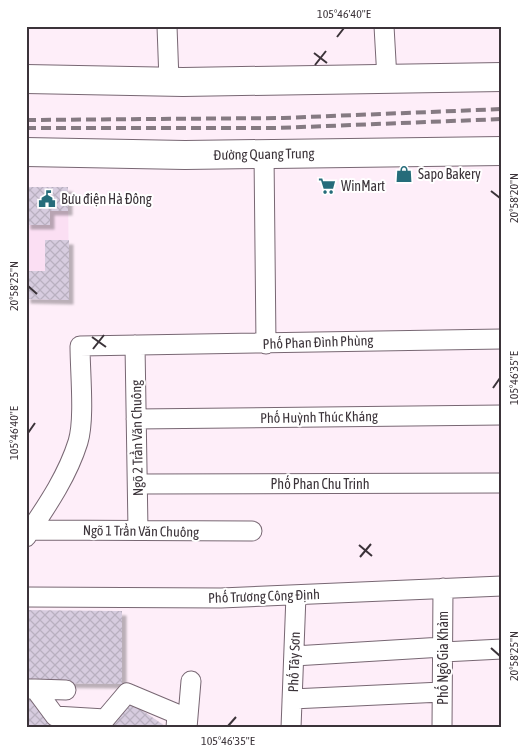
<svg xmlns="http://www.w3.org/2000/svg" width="528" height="754" viewBox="0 0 528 754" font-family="'Asap Condensed',sans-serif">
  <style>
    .built { fill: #fbdff3 }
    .building { fill: url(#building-cross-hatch); filter: url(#shadow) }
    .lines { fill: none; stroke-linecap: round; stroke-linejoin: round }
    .minor-casing { stroke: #786773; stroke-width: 21 }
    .highway-casing { stroke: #786773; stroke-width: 30 }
    .minor { stroke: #fff; stroke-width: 19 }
    .highway { stroke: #fff; stroke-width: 28 }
    .rail { stroke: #857a82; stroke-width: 4; stroke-dasharray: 10 5; stroke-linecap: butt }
    .ticks { fill: none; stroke: #3b3339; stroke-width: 2 }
    .labels { text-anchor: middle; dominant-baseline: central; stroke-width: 4; stroke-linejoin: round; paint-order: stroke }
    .street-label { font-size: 14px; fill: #3b3339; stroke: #fff }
    .poi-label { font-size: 14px; fill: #3b3339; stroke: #fff; text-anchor: start }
    .neatline { fill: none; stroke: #3b3339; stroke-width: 2 }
    .ticks-label { font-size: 12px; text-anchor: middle; fill: #3b3339 }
  </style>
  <defs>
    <pattern id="building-cross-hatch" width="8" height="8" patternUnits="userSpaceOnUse" patternTransform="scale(1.25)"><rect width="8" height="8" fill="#d7ccdf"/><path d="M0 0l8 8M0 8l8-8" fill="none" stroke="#b9b0c0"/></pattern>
    <filter id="shadow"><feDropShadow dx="4.5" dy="4.5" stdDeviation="1" flood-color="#0004"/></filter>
  </defs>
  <rect width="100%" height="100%" fill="#feeef9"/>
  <path class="built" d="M26 187H68L69 300 26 299Z"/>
  <path class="building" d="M26 187H68V211H50V225H26Z
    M45 240H69V300L26 299V271H45Z
    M26 610 122 611V684L26 683Z
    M34 692 50 728H26V695Z
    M127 700 165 726 164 728H108Z"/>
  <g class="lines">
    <g class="minor-casing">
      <path id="minor" d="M167 26 169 81
        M384 26 387 79
        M264 154 266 344
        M135 345 138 530
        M136 419 502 415
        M138 484 502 483
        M31 530 252 531
        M26 537C46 507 67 477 78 442 85 419 80 372 80 346L502 339
        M26 597 221 598 502 586
        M443 652 502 649
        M294 656 443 647
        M26 689H35L55 716 105 719 127 693 177 714 176 728
        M35 689 66 690
        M292 699 442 692
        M187 728 191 681
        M291 728 296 595
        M442 728 443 588"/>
    </g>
    <g class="highway-casing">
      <path id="highway" d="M26 79 183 82 502 77
        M26 152 185 155 502 151"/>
    </g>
    <use href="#minor" class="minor"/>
    <use href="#highway" class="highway"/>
    <path class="rail" d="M26 120 283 118 502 109
      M26 128H277L502 119"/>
  </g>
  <path class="ticks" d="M337 37 344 28M314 53 327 63M315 65 326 51M491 191 500 198M28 286 37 294M92 337 106 347M93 349 104 335M493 388 500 378M28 433 35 423M359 545 372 556M360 557 371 544M491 648 500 656M228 726 236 717"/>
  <defs>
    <g id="shop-bare" transform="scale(1.35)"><path d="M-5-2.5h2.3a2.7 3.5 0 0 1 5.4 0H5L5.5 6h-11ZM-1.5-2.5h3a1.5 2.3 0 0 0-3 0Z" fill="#256c7a" stroke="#fff" stroke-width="2.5" paint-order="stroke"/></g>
    <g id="supermarket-bare" transform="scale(1.35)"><path d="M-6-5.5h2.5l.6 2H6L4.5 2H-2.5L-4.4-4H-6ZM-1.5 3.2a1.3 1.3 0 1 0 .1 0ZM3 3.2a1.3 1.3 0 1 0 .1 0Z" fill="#256c7a" stroke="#fff" stroke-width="2.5" paint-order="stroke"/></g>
    <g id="civic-bare" transform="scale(1.35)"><path d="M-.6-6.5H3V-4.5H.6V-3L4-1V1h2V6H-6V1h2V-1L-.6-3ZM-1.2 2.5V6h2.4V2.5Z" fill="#256c7a" stroke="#fff" stroke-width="2.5" paint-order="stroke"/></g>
  </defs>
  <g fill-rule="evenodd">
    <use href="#shop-bare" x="404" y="174"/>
    <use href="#supermarket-bare" x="327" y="186"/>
    <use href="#civic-bare" x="47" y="199"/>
  </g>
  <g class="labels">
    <g class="street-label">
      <text transform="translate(264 154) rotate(-1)">Đường Quang Trung</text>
      <text transform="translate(318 342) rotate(-2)">Phố Phan Đình Phùng</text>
      <text transform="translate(319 417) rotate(-1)">Phố Huỳnh Thúc Kháng</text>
      <text transform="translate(137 438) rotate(-91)">Ngõ 2 Trần Văn Chuông</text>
      <text x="320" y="484">Phố Phan Chu Trinh</text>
      <text transform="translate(141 531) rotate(1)">Ngõ 1 Trần Văn Chuông</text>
      <text transform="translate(264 596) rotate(-2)">Phố Trương Công Định</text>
      <text transform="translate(443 658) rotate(-90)">Phố Ngô Gia Khảm</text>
      <text transform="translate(294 662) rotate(-88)">Phố Tây Sơn</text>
    </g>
    <g class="poi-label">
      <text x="418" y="174">Sapo Bakery</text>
      <text x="341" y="186">WinMart</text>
      <text x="61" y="199">Bưu điện Hà Đông</text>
    </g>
  </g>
  <rect width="528" height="754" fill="none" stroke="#ffffff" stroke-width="55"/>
  <rect x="28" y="28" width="472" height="698" class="neatline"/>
  <g class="ticks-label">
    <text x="344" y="18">105°46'40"E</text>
    <text transform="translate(514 198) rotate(-90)" y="4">20°58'20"N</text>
    <text transform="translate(14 286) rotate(-90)" y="4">20°58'25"N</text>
    <text transform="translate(514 378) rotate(-90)" y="4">105°46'35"E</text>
    <text transform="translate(14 433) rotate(-90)" y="4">105°46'40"E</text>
    <text transform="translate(514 656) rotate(-90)" y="4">20°58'25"N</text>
    <text x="228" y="745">105°46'35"E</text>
  </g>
</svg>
